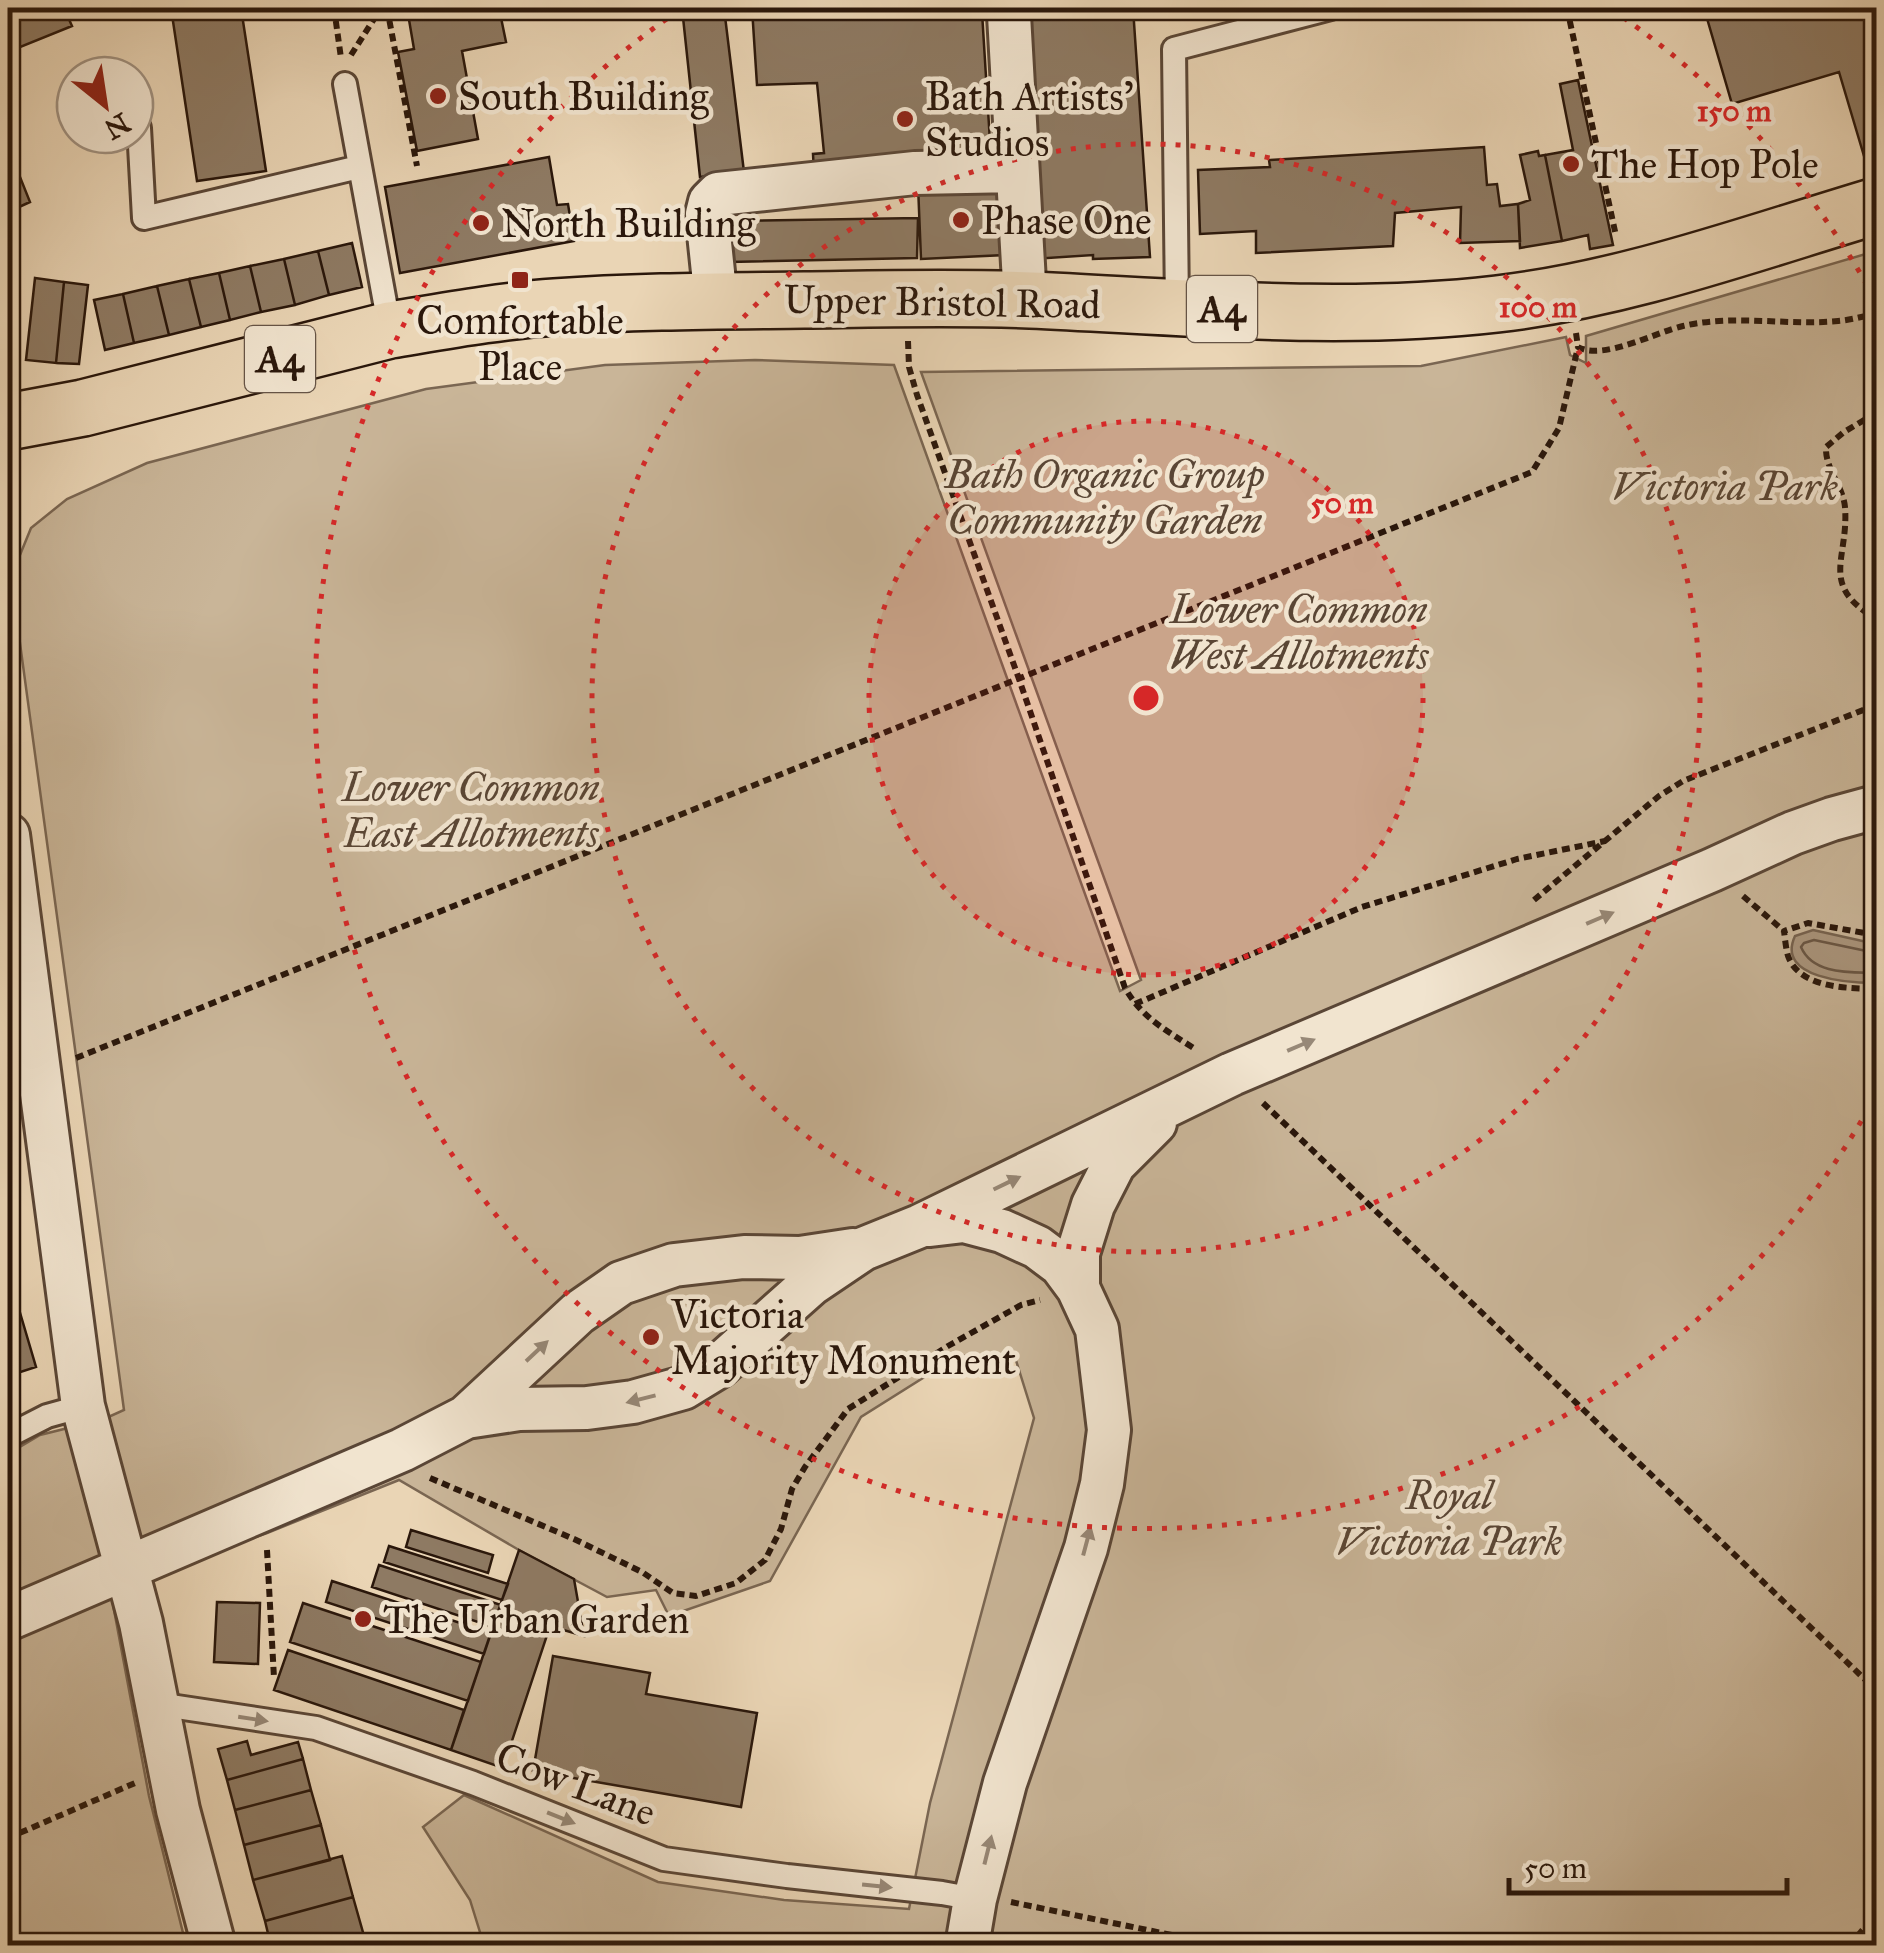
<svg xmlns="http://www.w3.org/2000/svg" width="1884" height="1953" viewBox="0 0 1884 1953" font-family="'IM FELL Great Primer',serif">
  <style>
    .green { fill: #c9b598; stroke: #7a6652; stroke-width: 2.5 }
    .water { fill: #a9947b; stroke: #76624e; stroke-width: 2.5 }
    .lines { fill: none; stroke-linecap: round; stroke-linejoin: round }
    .shore { stroke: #6a5643; stroke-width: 2.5 }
    .building { fill: #8e7a63; stroke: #2a170b; stroke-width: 2.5 }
    .service-casing { stroke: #5a4636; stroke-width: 28 }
    .minor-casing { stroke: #5a4636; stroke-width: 48 }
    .primary-casing { stroke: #2a170b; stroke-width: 60 }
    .path { stroke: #2a170b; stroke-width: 6; stroke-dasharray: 8 5; stroke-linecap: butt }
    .service { stroke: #f1e4cf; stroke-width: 22 }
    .minor { stroke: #f1e4cf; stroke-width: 42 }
    .primary { stroke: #ead5b5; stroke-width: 55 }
    .oneway { fill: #978877 }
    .ring { fill: none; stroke: #d62828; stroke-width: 5; stroke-dasharray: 5 10 }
    .poi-dot { fill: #8f2418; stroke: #f1e4cf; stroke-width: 4 }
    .labels { text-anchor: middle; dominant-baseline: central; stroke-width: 9; stroke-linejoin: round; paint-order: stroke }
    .shield { fill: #f1e4cf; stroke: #665446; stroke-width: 2.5 }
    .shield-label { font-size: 38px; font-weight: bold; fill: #2a170b }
    .poi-label { font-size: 40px; fill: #2a170b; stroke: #f1e4cf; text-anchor: start }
    .street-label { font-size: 40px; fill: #2a170b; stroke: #f1e4cf }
    .park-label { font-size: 40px; font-style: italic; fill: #5a4635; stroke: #f1e4cf }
    .centre { fill: #d62828; stroke: #f1e4cf; stroke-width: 5 }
    .ring-label { font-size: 30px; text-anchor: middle; font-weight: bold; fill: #d62828; stroke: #f1e4cf; stroke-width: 9; stroke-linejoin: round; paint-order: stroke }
  </style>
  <rect width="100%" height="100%" fill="#ead5b5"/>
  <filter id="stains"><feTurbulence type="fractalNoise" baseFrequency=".002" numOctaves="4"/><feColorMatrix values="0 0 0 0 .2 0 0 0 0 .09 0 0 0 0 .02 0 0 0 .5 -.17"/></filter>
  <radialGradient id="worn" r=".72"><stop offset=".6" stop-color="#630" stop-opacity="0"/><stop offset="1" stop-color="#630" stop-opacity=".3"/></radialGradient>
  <path class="green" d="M1876 251V1945H484L470 1900 423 1827 464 1795 658 1882 784 1900 909 1909 930 1803 1034 1418 1014 1354 958 1356 861 1417 770 1581 669 1616 656 1590 607 1597 519 1550 399 1480 267 1533 166 1570 111 1594 149 1796 186 1945H8V1454L40 1435 104 1419 124 1410 11 577 31 528 67 499 147 463 426 389 605 365 755 360 894 365 1120 991 1141 980 921 372 1421 366 1566 337 1570 355 1586 363V336Z"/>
  <path class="water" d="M1813 930 1876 944V983C1851 983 1775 979 1795 936Z"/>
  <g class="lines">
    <path class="shore" d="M1876 953 1814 940 1804 943 1801 947C1813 975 1851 972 1876 973"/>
  </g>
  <path class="building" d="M8 8H64L72 26 8 52Z
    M171 8H241L266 171 197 181Z
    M407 8H499L506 42 462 51 478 139 417 151 398 52 414 49Z
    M682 8H724L744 172 700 177Z
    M752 8H987V12H982L991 158 814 173 813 154 824 153 817 83 757 85Z
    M1019 8H1133L1150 257 1093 259V255L1033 259Z
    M1704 8H1876V152L1864 156 1839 72 1732 104Z
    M1578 80 1613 245 1590 249 1588 235 1562 241 1545 155 1573 150 1560 84Z
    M8 147 30 202 8 212Z
    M1484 147 1487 185 1497 184 1500 206 1518 204 1520 241 1460 243 1461 207 1395 213 1393 246 1256 253V231L1200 234 1198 170 1270 167 1269 160Z
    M1538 151 1539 156 1545 155 1562 241 1520 248 1518 204 1530 200 1520 155Z
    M549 157 557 205 568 204 574 241 400 273 385 187Z
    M1002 182 1005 255 921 259 918 185Z
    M918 218 917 258 729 262 728 221Z
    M352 243 362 287 329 295 318 251Z
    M318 251 329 295 295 305 284 259Z
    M284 259 295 305 261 312 250 266Z
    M250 266 261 312 230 320 219 273Z
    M219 273 230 320 201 327 189 279Z
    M15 276 10 348H8V277Z
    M35 278 64 282 56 363 26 360Z
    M189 279 201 327 169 335 157 286Z
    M64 282 88 285 79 364 56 363Z
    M157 286 169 335 134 343 123 294Z
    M123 294 134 343 105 350 94 300Z
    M8 1272 36 1367 8 1376Z
    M411 1530 493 1555 488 1573 406 1547Z
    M389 1546 508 1584 502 1600 384 1562Z
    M519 1550 574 1579 584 1636 550 1626 503 1768 451 1750Z
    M379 1565 501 1605 493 1627 372 1587Z
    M332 1581 491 1633 484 1654 326 1602Z
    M217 1602 260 1603 258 1664 214 1662Z
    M303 1603 481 1662 468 1701 290 1642Z
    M288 1650 464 1710 451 1750 274 1690Z
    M553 1656 650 1673 646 1694 757 1713 741 1807 533 1771Z
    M247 1741 251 1755 298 1742 303 1759 227 1780 218 1749Z
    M303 1759 311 1790 235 1810 227 1780Z
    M311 1790 321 1825 244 1845 235 1810Z
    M321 1825 330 1860 253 1880 244 1845Z
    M342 1856 353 1897 265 1921 253 1880Z
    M353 1897 364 1936 330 1946H271L265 1921Z
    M364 1936 366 1946H330Z"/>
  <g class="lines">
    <g class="service-casing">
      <path id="service" d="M345 84 390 330
        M139 128 144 218 359 167
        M1177 307 1174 49 1331 8
        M8 1436 47 1416 83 1406
        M157 1704 316 1728 473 1783 664 1859 787 1876 942 1893 975 1899"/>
    </g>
    <g class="minor-casing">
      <path id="minor" d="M1009 15 1025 300
        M716 301 707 214 710 202 718 194 915 173 1017 171
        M8 835 83 1406 141 1623 178 1810 214 1946
        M930 1225 964 1221 1002 1231 1037 1247 1061 1265 1078 1288 1097 1329 1109 1430 1102 1484 1086 1548 1005 1783 975 1899 967 1946
        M1078 1288V1253L1093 1205 1114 1164 1155 1123
        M466 1417 519 1409 587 1408 633 1402 683 1388 719 1366 811 1284 863 1249 920 1226 1232 1074 1712 870 1793 833 1832 819 1876 807
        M8 1619 402 1450 466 1417 578 1313 621 1283 674 1265 744 1257 800 1258 853 1250"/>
    </g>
    <g class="primary-casing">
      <path id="primary" d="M8 422 83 408 390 330C445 321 500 311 555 307 637 301 721 301 804 300 879 299 955 297 1030 300 1185 307 1342 322 1497 304 1627 289 1752 243 1876 206"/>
    </g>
    <path class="path" d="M334 8 341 58
      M387 8 417 166
      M1567 8 1616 236
      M351 55 381 8
      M1576 333 1578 347C1603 361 1656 332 1683 326 1734 314 1787 326 1838 321 1851 320 1864 316 1876 314
      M908 341 909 367 917 395 1019 679 1125 988C1143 1019 1166 1030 1195 1049
      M1876 413 1844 432 1826 447C1825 469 1843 486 1845 507 1849 560 1818 584 1876 619
      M1743 896 1784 931
      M1534 900 1659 796 1683 781 1876 705
      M1876 935 1808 923 1784 931C1785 939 1786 949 1788 956 1800 989 1848 988 1876 989
      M1135 1004 1362 907 1517 859 1605 841
      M76 1058 1532 472 1559 428 1578 347
      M1263 1103 1876 1690
      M430 1478 574 1539 642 1572 673 1593 696 1596 736 1583 765 1560 781 1529 792 1489 805 1467 848 1409 948 1346 1021 1305 1040 1300
      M267 1550 274 1678
      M8 1838 135 1783
      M1011 1902 1225 1946
      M1849 1946 1876 1914"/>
    <use href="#service" class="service"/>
    <use href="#minor" class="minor"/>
    <use href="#primary" class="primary"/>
  </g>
  <defs><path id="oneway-solid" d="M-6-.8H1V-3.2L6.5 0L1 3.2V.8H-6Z" transform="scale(2.5)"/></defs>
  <g class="oneway">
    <use href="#oneway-solid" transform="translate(1600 918) rotate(-23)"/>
    <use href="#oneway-solid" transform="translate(1301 1045) rotate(-23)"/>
    <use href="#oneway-solid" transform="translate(1007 1183) rotate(-26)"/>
    <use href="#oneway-solid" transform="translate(537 1351) rotate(-43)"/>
    <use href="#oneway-solid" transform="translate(641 1399) rotate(166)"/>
    <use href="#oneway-solid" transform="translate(1087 1541) rotate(-75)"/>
    <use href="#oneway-solid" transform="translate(253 1719) rotate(9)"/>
    <use href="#oneway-solid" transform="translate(561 1818) rotate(22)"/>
    <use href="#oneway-solid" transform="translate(988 1850) rotate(-76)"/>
    <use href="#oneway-solid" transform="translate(877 1886) rotate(6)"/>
  </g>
  <circle cx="1146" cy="698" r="277" fill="#d62828" fill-opacity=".12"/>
  <g class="ring">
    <circle cx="1146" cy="698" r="277"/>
    <circle cx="1146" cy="698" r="554"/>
    <path d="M1876 1095A831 831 0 1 1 681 9M1611 9A831 831 0 0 1 1876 301"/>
  </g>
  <g class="poi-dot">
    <circle cx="438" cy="96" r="10"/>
    <circle cx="905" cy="119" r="10"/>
    <circle cx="1571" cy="164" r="10"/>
    <circle cx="961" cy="220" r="10"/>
    <circle cx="481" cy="223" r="10"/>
    <rect x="510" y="270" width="20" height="20" rx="5"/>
    <circle cx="651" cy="1337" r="10"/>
    <circle cx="363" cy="1619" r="10"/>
  </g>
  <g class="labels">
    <g class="shield">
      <rect x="1187" y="276" width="70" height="66" rx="8"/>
      <rect x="245" y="326" width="70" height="66" rx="8"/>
    </g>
    <g class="shield-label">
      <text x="1222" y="309">A4</text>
      <text x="280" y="359">A4</text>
    </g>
    <g class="poi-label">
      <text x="458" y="96">South Building</text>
      <text x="925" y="96">Bath Artists'<tspan x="925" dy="46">Studios</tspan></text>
      <text x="1591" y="164">The Hop Pole</text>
      <text x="981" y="220">Phase One</text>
      <text x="501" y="223">North Building</text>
      <text x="520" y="320" text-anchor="middle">Comfortable<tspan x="520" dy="46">Place</tspan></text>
      <text x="671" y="1314">Victoria<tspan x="671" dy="46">Majority Monument</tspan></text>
      <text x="383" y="1619">The Urban Garden</text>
    </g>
    <g class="street-label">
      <text transform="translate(942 302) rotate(1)">Upper Bristol Road</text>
      <text transform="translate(576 1784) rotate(21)">Cow Lane</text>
    </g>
    <g class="park-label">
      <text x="1105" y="474">Bath Organic Group<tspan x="1105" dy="46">Community Garden</tspan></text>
      <text x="1725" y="486">Victoria Park</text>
      <text x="1299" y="609">Lower Common<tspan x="1299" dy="46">West Allotments</tspan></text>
      <text x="471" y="787">Lower Common<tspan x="471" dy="46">East Allotments</tspan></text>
      <text x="1449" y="1495">Royal<tspan x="1449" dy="46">Victoria Park</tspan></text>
    </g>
  </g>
  <circle cx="1146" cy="698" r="15" class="centre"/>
  <g class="ring-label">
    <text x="1734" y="121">150 m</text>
    <text x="1538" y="317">100 m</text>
    <text x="1342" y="513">50 m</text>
  </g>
  <rect width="1884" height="1953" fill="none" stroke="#ead5b5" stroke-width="40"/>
  <rect x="10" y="10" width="1864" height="1933" fill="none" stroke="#2a170b" stroke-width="5"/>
  <rect x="20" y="20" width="1844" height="1913" fill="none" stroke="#2a170b" stroke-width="2.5"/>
  <g transform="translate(105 105) rotate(150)"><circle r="48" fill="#f1e4cf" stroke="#a19281" stroke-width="2.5"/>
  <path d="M0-8L18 38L0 25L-18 38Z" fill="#8f2418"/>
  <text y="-15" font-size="28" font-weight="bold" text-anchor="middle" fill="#2a170b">N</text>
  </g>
  <path d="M1509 1878v15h278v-15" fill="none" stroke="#2a170b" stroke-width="5"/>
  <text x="1524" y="1878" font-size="30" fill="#2a170b" stroke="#f1e4cf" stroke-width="8" paint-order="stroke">50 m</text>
  <rect width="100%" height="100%" filter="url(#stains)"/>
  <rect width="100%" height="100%" fill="url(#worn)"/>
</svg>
